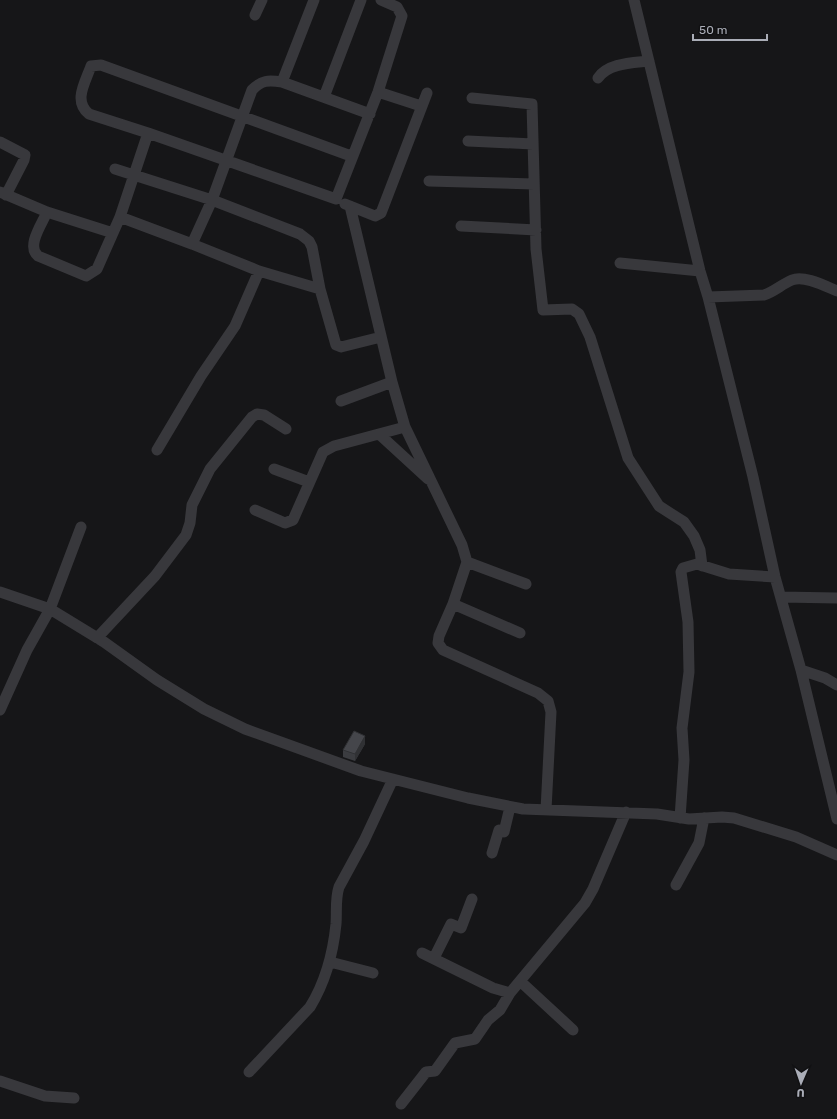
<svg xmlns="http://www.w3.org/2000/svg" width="837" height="1119" viewBox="0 0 837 1119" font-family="Rubik,sans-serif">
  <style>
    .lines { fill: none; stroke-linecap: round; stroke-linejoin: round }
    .minor { stroke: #38383c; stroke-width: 11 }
    .wall { fill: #3b3c40 }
    .shaded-wall { fill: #303134 }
    .building { fill: #45464b; stroke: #303134 }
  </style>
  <rect width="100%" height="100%" fill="#161618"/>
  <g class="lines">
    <path class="minor" d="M634 0 700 271 708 297 753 477 775 577 801 670 837 819
      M255 15 262 0
      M598 78C608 63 632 63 649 61
      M282 82 314 0
      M378 92 421 106
      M324 97 361 0
      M472 98 532 104 536 249 543 310 572 309 579 314 590 337 628 458 659 506 684 522 694 536 700 550 702 566
      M468 141 533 144
      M0 142 25 155 24 160 6 195
      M351 156 101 65 91 66C85 83 73 101 89 114L148 133 336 199 378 92 402 16 397 7 381 0
      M115 169 212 200 300 234 309 241 312 247 320 289 336 345 341 347 381 337
      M429 181 534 184
      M0 192 47 212 113 233
      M345 204 375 216 381 213 427 93
      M350 206 392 382 405 427 462 545 467 562 453 604 439 636 438 643 443 650 538 693 548 701 551 712 546 810
      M47 212C42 224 26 246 38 256L86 276 97 269 120 217 148 133
      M120 217 192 244 259 271 320 289
      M461 226 536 230
      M192 244 212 200 252 90C262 80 268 80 282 82L370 114
      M620 263 700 271
      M708 297 764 295C774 292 782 284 792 280 804 275 825 286 837 291
      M341 401 392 382
      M379 434 428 479
      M157 450 201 376 235 326 259 271
      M274 469 309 482
      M255 510 285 523 293 520 323 452 334 446 405 427
      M467 562 526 584
      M0 592 50 609 81 527
      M781 597 837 598
      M453 604 520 633
      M97 638 155 576 186 535 190 523 192 505 210 469 252 417 257 414 264 415 286 429
      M801 670 825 678 837 685
      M0 710 27 650 50 609 104 642 157 680 204 709 245 729 361 771 468 798 523 809 657 814 689 819 722 817 734 818 796 837 837 855
      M680 818 684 760 682 728 689 672 688 622 681 572 683 568 697 564 729 574 775 577
      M492 853 499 830 504 832 510 807
      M676 885 699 843 704 818
      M422 953 493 988 510 993
      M434 958 451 924 461 928 472 899
      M330 962 373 973
      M520 981 573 1030
      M249 1072 310 1007C326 981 333 954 336 924 337 911 335 899 339 887L364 841 393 779
      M0 1081 45 1096 74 1098
      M401 1104 426 1072 435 1071 455 1043 475 1039 488 1020 500 1010 510 993 585 903 593 889 626 812"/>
  </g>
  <path class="wall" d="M365 744 355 761 343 757V750Z"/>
  <path class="shaded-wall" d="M365 736V744L355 761V754Z"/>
  <path class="building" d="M354 731 365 736 355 754 343 750Z"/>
  <g transform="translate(801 1083) rotate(182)" stroke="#111113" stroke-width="3" paint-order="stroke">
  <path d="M0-3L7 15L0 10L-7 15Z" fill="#aaadb7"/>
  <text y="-6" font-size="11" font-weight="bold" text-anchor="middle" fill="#aaadb7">U</text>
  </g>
  <path d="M693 34v6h74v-6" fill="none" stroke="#aaadb7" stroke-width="2"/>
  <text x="699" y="34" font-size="12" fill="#aaadb7" stroke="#111113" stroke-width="3" paint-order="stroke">50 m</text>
</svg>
